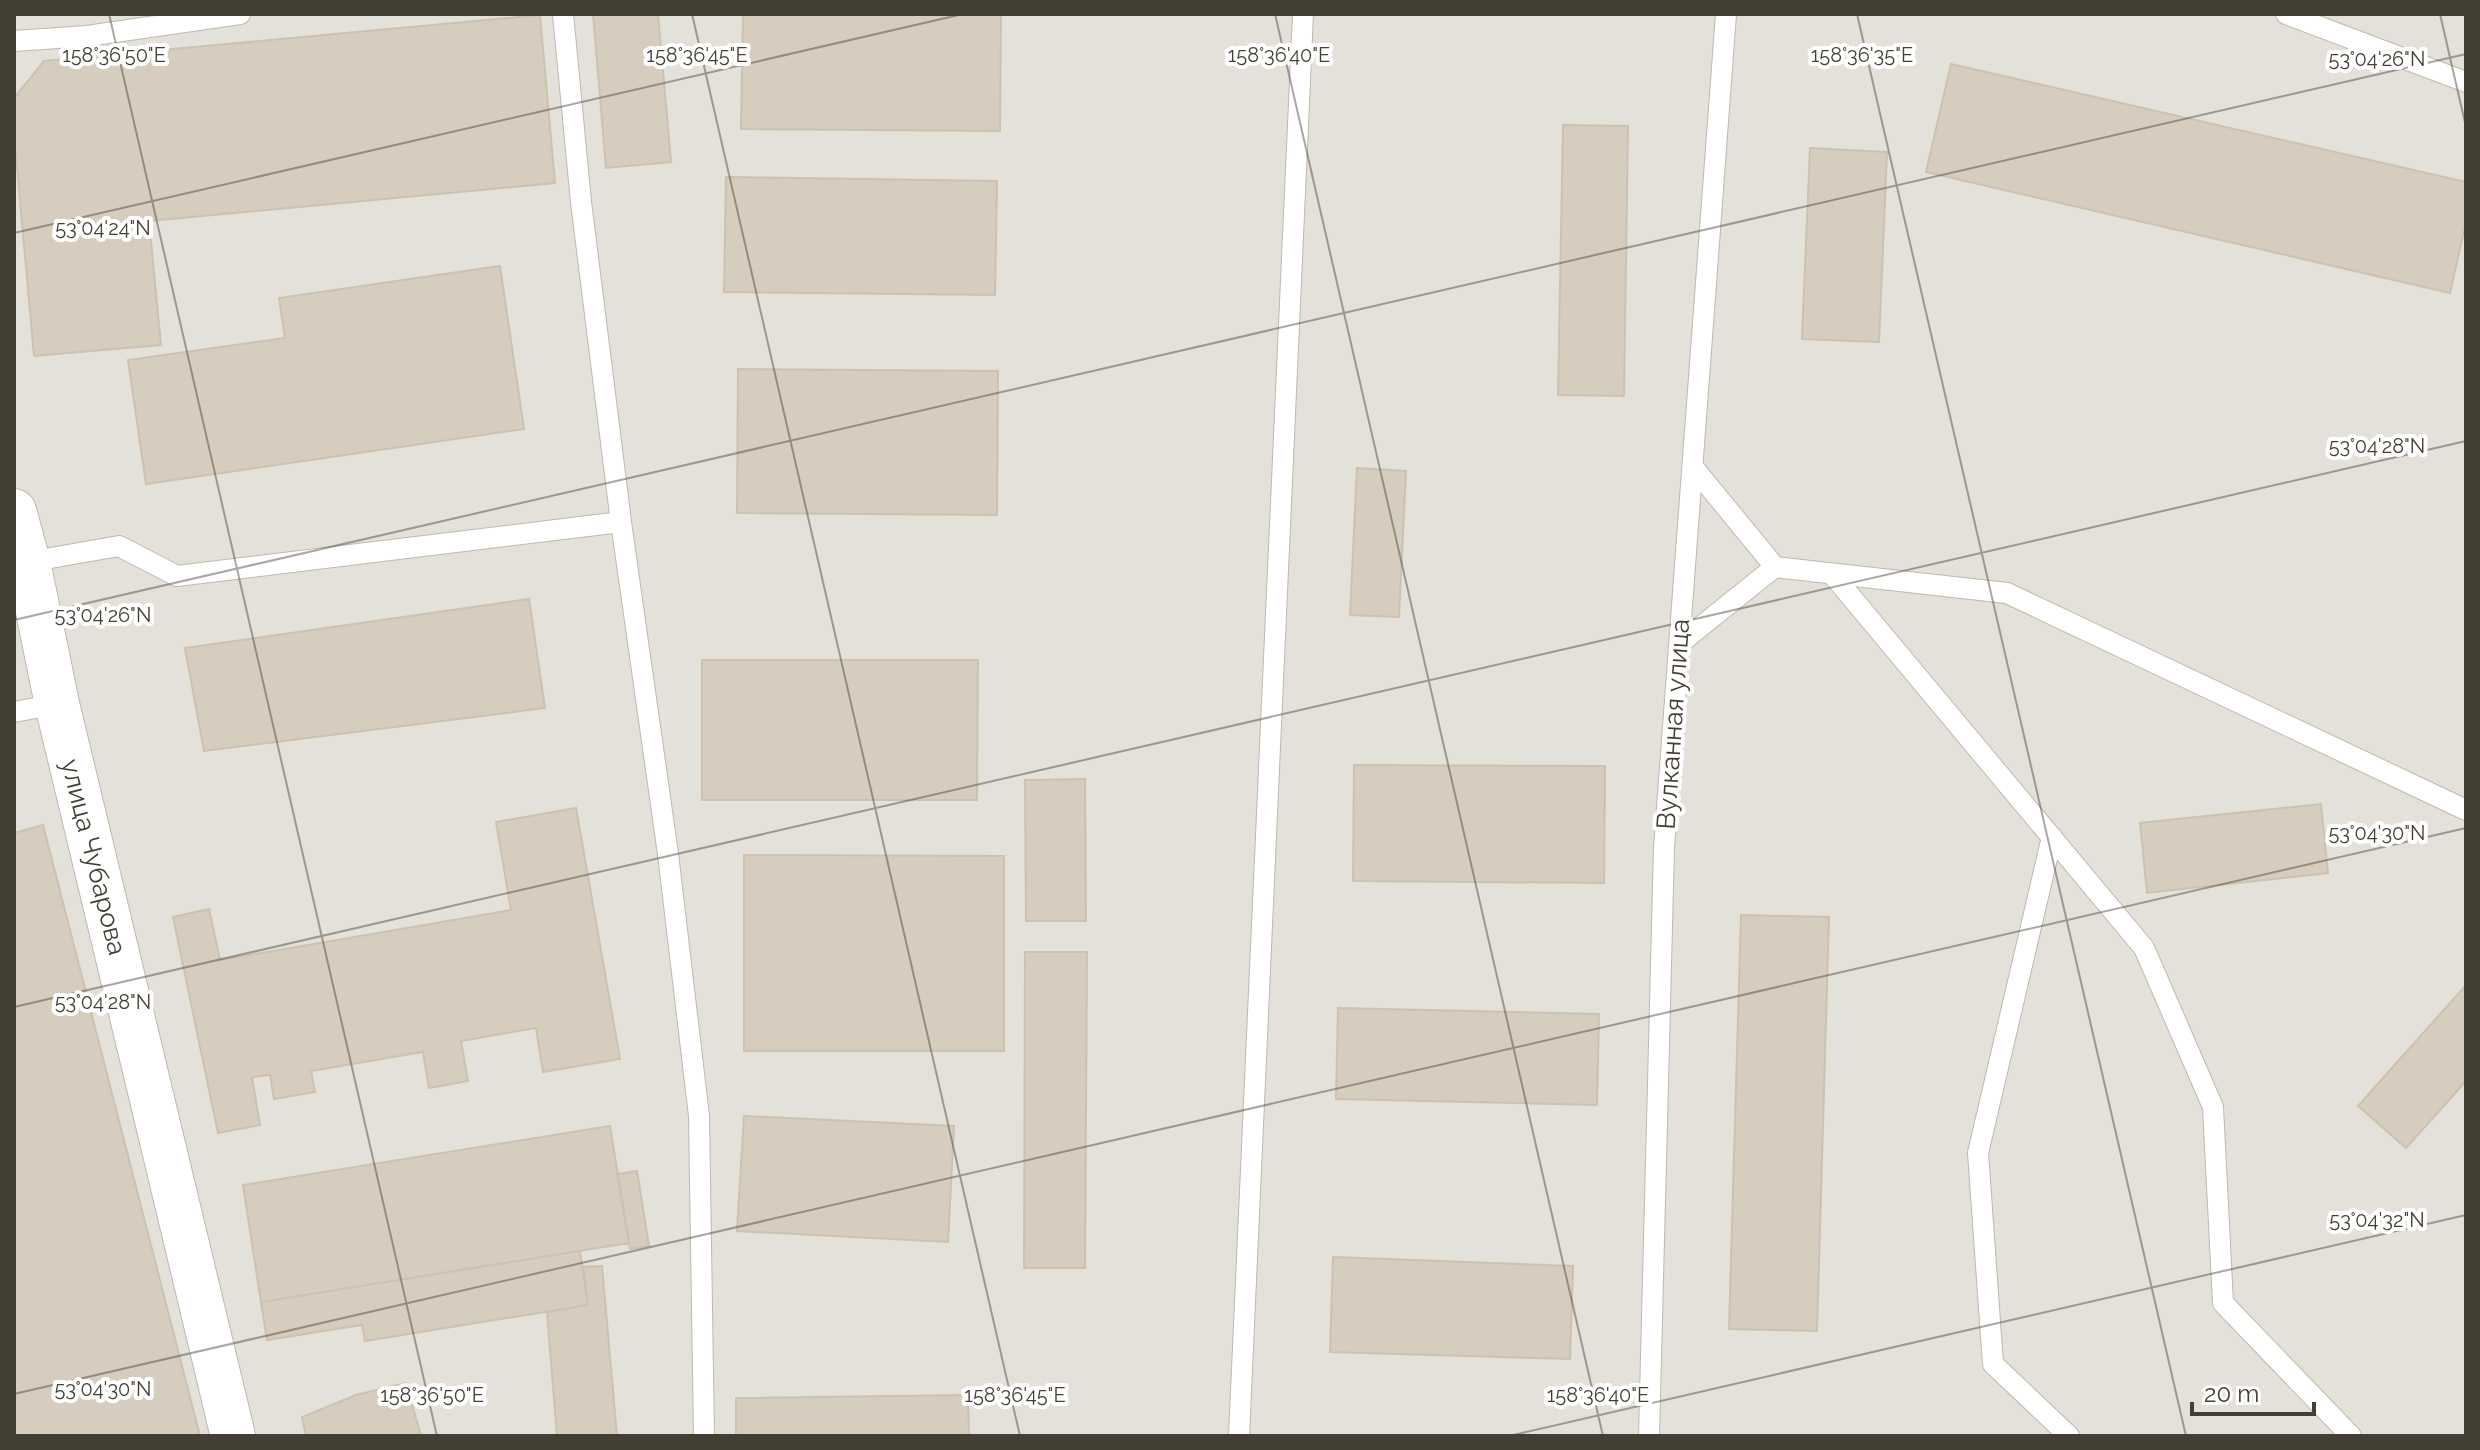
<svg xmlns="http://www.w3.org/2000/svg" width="2480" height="1450" viewBox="0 0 2480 1450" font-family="Raleway,sans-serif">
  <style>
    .industrial { fill: #e4e0da }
    .building { fill: #d6cdbe; stroke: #cdc2af; stroke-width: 2 }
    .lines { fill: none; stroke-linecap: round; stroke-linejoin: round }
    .service-casing { stroke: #c0b9ab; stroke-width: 22 }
    .tertiary-casing { stroke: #c0b9ab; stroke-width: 46 }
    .service { stroke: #fff; stroke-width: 20 }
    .tertiary { stroke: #fff; stroke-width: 44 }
    .ticks { fill: none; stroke: #443f35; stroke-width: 2; stroke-opacity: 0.45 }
    .labels { text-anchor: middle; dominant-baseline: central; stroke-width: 8; stroke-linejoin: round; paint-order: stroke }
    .street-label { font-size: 26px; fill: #443f35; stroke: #fff }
    .ticks-label { font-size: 20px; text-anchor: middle; fill: #443f35; stroke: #fff; stroke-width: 8; stroke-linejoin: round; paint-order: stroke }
  </style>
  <rect width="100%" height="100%" fill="#f2eee5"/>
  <path class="industrial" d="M14 14H2466V1436H14Z"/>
  <path class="building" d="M593 14H658L671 162 606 168Z
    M743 14H1001L1000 131 741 129Z
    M540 15 555 183 149 221 161 345 34 356 14 134V98L44 61Z
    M1951 64 2466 182V222L2450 293 1926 172Z
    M1563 125 1628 126 1624 396 1558 395Z
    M1810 148 1887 152 1879 342 1802 339Z
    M726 177 997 181 995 295 724 292Z
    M500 266 524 429 146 484 128 360 285 338 279 298Z
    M738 369 998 371 997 515 737 513Z
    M1357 468 1406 471 1399 617 1350 615Z
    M529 599 545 708 204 751 185 648Z
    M702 660H978L977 800H702Z
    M1354 765 1605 766 1604 883 1353 881Z
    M1085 779 1086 921H1026L1025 780Z
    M2321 804 2328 873 2147 893 2140 823Z
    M576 808 620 1059 543 1072 536 1028 461 1041 468 1081 429 1088 423 1052 311 1071 315 1092 274 1099 270 1075 252 1077 260 1125 218 1133 173 917 209 909 220 960 511 910 496 822Z
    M43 825 200 1436H14V833Z
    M744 855 1004 856V1051H744Z
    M1741 915 1829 917 1817 1331 1729 1329Z
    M1025 952H1087L1085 1268H1024Z
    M2466 985V1081L2406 1148 2358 1106Z
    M1338 1008 1599 1014 1597 1105 1336 1099Z
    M744 1116 954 1126 948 1242 737 1231Z
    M610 1126 629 1243 261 1302 243 1185Z
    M637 1171 649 1246 630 1249 617 1174Z
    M580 1251 588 1305 365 1341 362 1325 267 1340 261 1302Z
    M1333 1257 1573 1266 1570 1359 1330 1352Z
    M602 1266 617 1436H557L547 1312 588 1305 583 1267Z
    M406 1383 421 1436H306L302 1417 356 1395Z
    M968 1395 969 1436H736V1398Z"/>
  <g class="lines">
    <g class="service-casing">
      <path id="service" d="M563 14 581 202 621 522 668 854 699 1116 704 1436
        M2286 14 2466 82
        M14 41 87 36 240 14
        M1693 467 1775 567
        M28 562 119 546 177 576 621 522
        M1832 574 2144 948 2213 1107 2223 1303 2351 1436
        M1679 644 1775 567 2007 593 2466 810
        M14 712 57 704
        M2052 837 1978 1153 1993 1364 2069 1436
        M1239 1436 1303 14
        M1649 1436 1664 848 1726 14"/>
    </g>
    <g class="tertiary-casing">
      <path id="tertiary" d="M14 511 28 562 57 704 233 1436"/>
    </g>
    <use href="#service" class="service"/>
    <use href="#tertiary" class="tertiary"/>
  </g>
  <path class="ticks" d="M109 14 437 1436M692 14 1020 1436M1275 14 1603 1436M1857 14 2186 1436M2440 14 2466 127M14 233 963 14M14 620 2466 54M14 1007 2466 441M14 1394 2466 828M1509 1436 2466 1215"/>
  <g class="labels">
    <g class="street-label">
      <text transform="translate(1673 724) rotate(-86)">Вулканная улица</text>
      <text transform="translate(94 857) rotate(76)">улица Чубарова</text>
    </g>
  </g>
  <g class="ticks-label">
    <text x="114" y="62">158°36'50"E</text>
    <text x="697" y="62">158°36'45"E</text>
    <text x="1279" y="62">158°36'40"E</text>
    <text x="1862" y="62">158°36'35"E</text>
    <text x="2377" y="66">53°04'26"N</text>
    <text x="103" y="235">53°04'24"N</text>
    <text x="2377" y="453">53°04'28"N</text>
    <text x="103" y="622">53°04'26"N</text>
    <text x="2377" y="840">53°04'30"N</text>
    <text x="103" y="1009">53°04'28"N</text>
    <text x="2377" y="1227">53°04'32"N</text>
    <text x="103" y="1396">53°04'30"N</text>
    <text x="432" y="1402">158°36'50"E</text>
    <text x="1015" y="1402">158°36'45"E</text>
    <text x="1598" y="1402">158°36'40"E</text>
  </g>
  <rect width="2480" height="1450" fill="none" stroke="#443f35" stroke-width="32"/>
  <path d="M2192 1402v12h122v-12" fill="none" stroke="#443f35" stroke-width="4"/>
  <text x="2204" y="1402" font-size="24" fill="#443f35" stroke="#ffffff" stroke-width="6" paint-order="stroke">20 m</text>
</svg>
